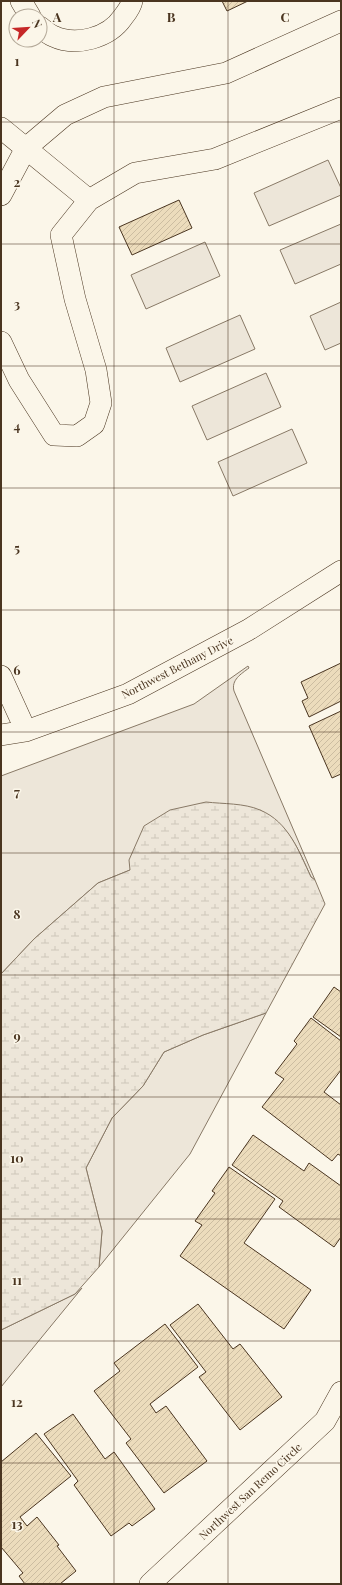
<svg xmlns="http://www.w3.org/2000/svg" width="342" height="1585" viewBox="0 0 342 1585" font-family="'Playfair Display',serif">
  <style>
    .grass { fill: #ede6d9; stroke: #887966 }
    .wetland { fill: url(#wetland-marsh); stroke: #887966 }
    .building { fill: url(#building-hatch); stroke: #4a3520 }
    .lines { fill: none; stroke-linecap: round; stroke-linejoin: round }
    .minor-casing { stroke: #4a3520; stroke-width: 22 }
    .minor { stroke: #fbf6e9; stroke-width: 21 }
    .grid { fill: none; stroke: #4a3520; stroke-width: 1; stroke-opacity: 0.55 }
    .labels { text-anchor: middle; dominant-baseline: central; stroke-width: 3; stroke-linejoin: round; paint-order: stroke }
    .street-label { font-size: 11px; fill: #4a3520; stroke: #fbf6e9 }
    .grid-label { font-size: 13px; text-anchor: middle; font-weight: bold; fill: #4a3520; stroke: #fbf6e9; stroke-width: 3; stroke-linejoin: round; paint-order: stroke }
  </style>
  <defs>
    <pattern id="wetland-marsh" width="20" height="14" patternUnits="userSpaceOnUse"><rect width="20" height="14" fill="#ede6d9"/><path d="M1 5h8M5 5V1M11 12h8M15 12V8" fill="none" stroke="#cdc6ba"/></pattern>
    <pattern id="building-hatch" width="6" height="6" patternUnits="userSpaceOnUse"><rect width="6" height="6" fill="#ecdcbc"/><path d="M-1 1l2-2M0 6l6-6M5 7l2-2" fill="none" stroke="#ccbda1"/></pattern>
  </defs>
  <rect width="100%" height="100%" fill="#fbf6e9"/>
  <path class="grass" d="M328 160 341 188V195L269 226 254 193Z
    M341 224V264L295 284 280 250Z
    M205 242 220 276 146 309 131 275Z
    M341 302V343L325 350 310 316Z
    M240 315 255 349 180 382 166 348Z
    M266 373 281 407 207 440 192 406Z
    M292 429 307 463 233 496 218 462Z
    M248 666 249 668C241 674 231 680 234 691L315 880 311 877C297 847 291 828 260 810L130 870 98 883 34 939 1 974V776L194 704Z
    M266 1013 190 1154 99 1267 102 1231 86 1168 112 1118 143 1086 164 1052 203 1035Z
    M82 1288 1 1387V1330L75 1294Z"/>
  <path class="wetland" d="M206 802C223 804 244 803 260 810 289 822 299 852 311 877L315 880 325 904 266 1013 203 1035 164 1052 143 1086 112 1118 86 1168 102 1231 99 1267 75 1294 1 1330V974L34 939 98 883 130 870 129 860 144 826 170 810Z"/>
  <path class="building" d="M222 1H248L227 11Z
    M179 200 192 228 132 255 119 227Z
    M341 663V701L309 717 302 701 308 698 301 682Z
    M341 711V774L332 778 309 726Z
    M334 987 341 992V1037L313 1017Z
    M311 1018 341 1041V1070L324 1092 341 1105V1156L338 1154 332 1161 262 1107 284 1079 275 1073 297 1044 294 1041Z
    M253 1135 304 1171 309 1163 341 1186V1237L334 1247 279 1207 283 1201 232 1165Z
    M229 1167 275 1199 244 1243 311 1290 284 1329 180 1256 202 1225 195 1221 215 1193 212 1191Z
    M198 1304 233 1349 240 1344 282 1397 240 1430 199 1377 206 1372 170 1325Z
    M165 1324 198 1367 150 1404 156 1413 166 1406 207 1461 164 1493 126 1443 131 1439 94 1391 120 1371 114 1363Z
    M73 1414 105 1459 114 1452 155 1509 132 1526 129 1523 111 1536 74 1485 78 1481 44 1434Z
    M36 1433 71 1476 20 1517 27 1526 37 1517 59 1545 57 1546 76 1571 60 1584H25L19 1576 23 1573 1 1547V1462Z"/>
  <g class="lines">
    <g class="minor-casing">
      <path id="minor" d="M21 1 30 16
        M40 27C44 30 48 34 53 36 76 47 109 38 123 17 127 12 131 7 132 1
        M1 128 89 200
        M1 195 26 148 65 115 104 97 226 73 341 21
        M1 342 19 380 54 435 77 436 94 424 101 403 96 370 75 299 61 235 89 200 135 173 215 159 341 108
        M1 676 26 731
        M1 735 26 731 128 694 248 630 341 571
        M150 1584 325 1421 341 1392"/>
    </g>
    <use href="#minor" class="minor"/>
  </g>
  <path class="grid" d="M114 1V1584M228 1V1584M1 122H341M1 244H341M1 366H341M1 488H341M1 610H341M1 732H341M1 853H341M1 975H341M1 1097H341M1 1219H341M1 1341H341M1 1463H341"/>
  <g class="labels">
    <g class="street-label">
      <text transform="translate(177 667) rotate(-27)">Northwest Bethany Drive</text>
      <text transform="translate(250 1491) rotate(-43)">Northwest San Remo Circle</text>
    </g>
  </g>
  <g class="grid-label">
    <text x="57" y="22">A</text>
    <text x="171" y="22">B</text>
    <text x="285" y="22">C</text>
    <text x="17" y="66">1</text>
    <text x="17" y="187">2</text>
    <text x="17" y="309">3</text>
    <text x="17" y="431">4</text>
    <text x="17" y="553">5</text>
    <text x="17" y="675">6</text>
    <text x="17" y="797">7</text>
    <text x="17" y="919">8</text>
    <text x="17" y="1041">9</text>
    <text x="17" y="1163">10</text>
    <text x="17" y="1285">11</text>
    <text x="17" y="1407">12</text>
    <text x="17" y="1529">13</text>
  </g>
  <rect width="342" height="1585" fill="none" stroke="#4a3520" stroke-width="4"/>
  <g transform="translate(28 28) rotate(65)"><circle r="19" fill="#fbf6e9" stroke="#b4a999"/>
  <path d="M0-3L7 15L0 10L-7 15Z" fill="#c62828"/>
  <text y="-6" font-size="11" font-weight="bold" text-anchor="middle" fill="#4a3520">N</text>
  </g>
</svg>
